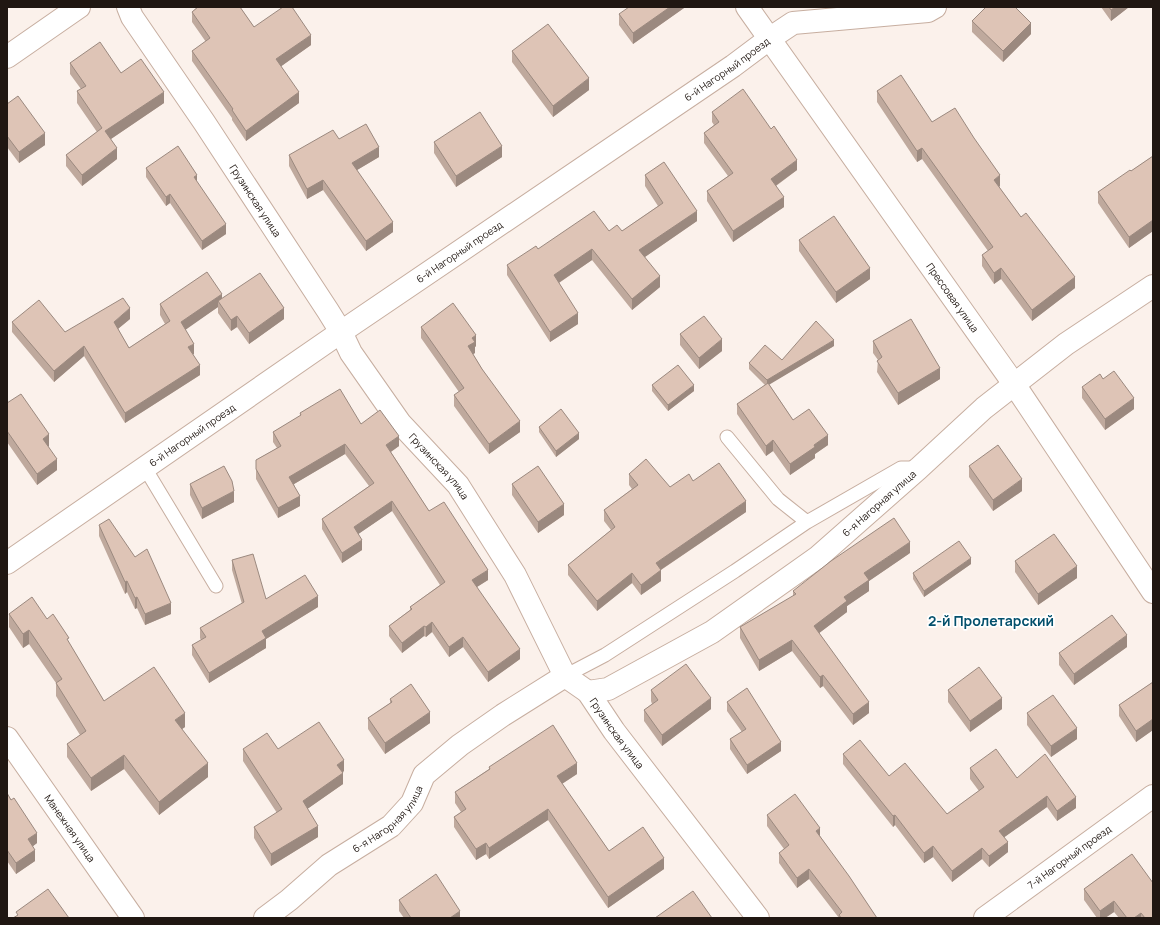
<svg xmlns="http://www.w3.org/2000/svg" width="1160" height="925" viewBox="0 0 1160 925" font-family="Manrope,sans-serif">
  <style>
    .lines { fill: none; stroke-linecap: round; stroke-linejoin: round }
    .service-casing { stroke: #c7aea0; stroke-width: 15 }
    .minor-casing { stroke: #c7aea0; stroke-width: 24 }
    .tertiary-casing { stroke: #c7aea0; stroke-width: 24 }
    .service { stroke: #fff; stroke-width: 13 }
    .minor { stroke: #fff; stroke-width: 22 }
    .tertiary { stroke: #fff; stroke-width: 22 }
    .wall { fill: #bfa99d }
    .shaded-wall { fill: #9b897f }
    .building { fill: #dec4b6; stroke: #9b897f }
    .labels { text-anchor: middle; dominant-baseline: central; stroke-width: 3.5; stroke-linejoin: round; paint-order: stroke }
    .street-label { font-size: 10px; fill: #201712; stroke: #fff }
    .district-label { font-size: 14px; font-weight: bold; fill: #04506c; stroke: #fff }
  </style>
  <rect width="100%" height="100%" fill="#fbf1eb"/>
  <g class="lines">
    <g class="service-casing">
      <path id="service" d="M727 437 778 499 807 522
        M145 468 216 586
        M565 676 605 655 735 571 807 522 901 468H919"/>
    </g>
    <g class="minor-casing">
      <g id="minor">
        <path id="s1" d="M128 7 132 17 204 122 328 311 341 332 351 353 400 423 458 485 515 575 565 676 588 692 614 731 758 918"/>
        <path d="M769 39 793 23 928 11 935 7"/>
        <path d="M7 57 79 7"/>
        <path id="s2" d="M588 692 608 689 712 632 818 557 919 468 984 408 1066 344 1153 286"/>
        <path id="s3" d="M7 738 133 918"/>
        <path id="s4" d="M265 918 289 900 329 865 391 826 412 803 424 775 460 745 503 715 565 676"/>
      </g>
    </g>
    <g class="tertiary-casing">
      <g id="tertiary">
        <path id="s5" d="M747 7 1014 384 1153 592"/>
        <path id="s6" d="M7 563 341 332 733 66 769 39"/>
        <path id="s7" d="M985 918 1153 796"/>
      </g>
    </g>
    <use href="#service" class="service"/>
    <use href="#minor" class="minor"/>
    <use href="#tertiary" class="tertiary"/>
  </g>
  <path class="wall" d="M195 7H240L254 27 311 45 281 66 299 103 246 141 232 120V118L192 61V51L206 42 192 22V12L196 8Z
    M684 7V8L633 44 619 25V14Z
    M1101 7H1129L1111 21Z
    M972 21 1031 34 1003 62 972 32Z
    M512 51 589 90 553 117 512 62Z
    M70 63 121 73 164 103 111 139 117 159 82 186 66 166V155L97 132 77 103V91L81 89 70 74Z
    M877 91 932 122 1000 186 999 187 1021 217 1075 288 1032 321 1001 279 994 284 982 266V255L988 251 922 159 917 162 877 102Z
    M7 104 45 145 19 163 7 147Z
    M712 112 797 170 776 186 784 207 733 242 707 201V191L728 176 704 143V133L714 125 712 122Z
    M339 139 379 157 357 170 393 232 366 251 323 190 307 199 289 166V155Z
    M434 142 502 157 456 187 434 153Z
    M1153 156V231L1129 248 1098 203V192L1131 171Z
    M146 168 197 182 226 234 202 250 170 203 166 206 146 177Z
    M645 175 697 221 645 257 660 287 632 310 592 260 559 283 578 324 550 342 507 275V265L538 249 609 231H622L658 206 645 186Z
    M799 240 870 279 836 303 799 251Z
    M222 299 284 319 249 344 237 327 231 331 218 313V307L185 329 194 354H193L200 375 125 423 84 356 54 382 12 332V322L65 332 130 319 118 329 129 348 165 324 160 315V304Z
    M421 327 476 346 475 347V353L473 354 520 432 489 454 454 406V395L459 392 421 338Z
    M680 334 722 351 699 369 680 345Z
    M873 341 940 379 898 405 877 372 878 360 873 353Z
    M834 346 769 384 793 420 828 445 815 454V458L790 475 773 451 766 456 737 414V404L765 385 749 369V363L782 360Z
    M1103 379 1134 409 1105 430 1082 398V387Z
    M652 385 694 391 668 411 652 391Z
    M7 403 49 446H48L57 470 37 485 7 442Z
    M300 413 361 424 399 446 391 452 429 511 488 580 477 587 520 659 488 682 463 647 449 657 432 632 426 637 424 636 402 653 389 636V626L410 610V607L440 585 392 511 358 534 362 550 342 563 322 529V519L369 486 345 454 294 484 300 506 278 518 256 479V460L277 448 273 442V432L300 416Z
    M539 427 579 439 556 457 539 432Z
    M969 466 1022 491 993 511 969 477Z
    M629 474 670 487 693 481 746 512 661 570V581L641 595 632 583 597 611 568 575V565L611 530 604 521V510L632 489 629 485Z
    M190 484 234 502 202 519 190 495Z
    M512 484 564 515 538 533 512 495Z
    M99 525 135 557 171 614 145 625 137 608 135 609 127 592 125 594 99 536Z
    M910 553 869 581V591L847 606V612L819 633 869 713 853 725 823 686 820 688 792 651 759 671 740 638V627L793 596V591Z
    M232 560 266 599 318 607 266 639V648L209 683 192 655V645L201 640 200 638V628L242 604 232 570Z
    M1015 561 1077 578 1038 605 1015 572Z
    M971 564 924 597 913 579V573Z
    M9 614 47 619 69 643 104 701 185 727 182 729 208 777 159 815 124 769 91 791 67 757V744L80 735 56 696V683L29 644 23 648 9 627Z
    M1127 647 1074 685 1059 665V653Z
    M1153 682V730L1136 742 1119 716V705Z
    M651 690 711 709 662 746 644 721V710L652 704 651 701Z
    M948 690 1002 709 970 732 948 702Z
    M390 699 430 723 385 754 368 729V718L390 703Z
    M727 702 781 751 747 774 730 749V739L742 732 727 711Z
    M1027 713 1077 739 1051 757 1027 725Z
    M243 749H278L344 771 343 772V784L307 809 318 837 271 866 254 838V827L277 813 243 761Z
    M843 754 889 776 947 814 979 791 970 779V768L1017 778 1076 808 1057 821 1047 807 1004 837 1008 852 989 867 982 859 952 882 933 857 924 863 895 825 893 827 843 764Z
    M489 767 577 774 562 784 609 851 664 869 608 908 548 820 489 859 486 854 476 860 454 827V817L461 812 455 803V792L489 769Z
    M7 793 37 843 33 846 35 861 16 874 7 861Z
    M767 815 820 836 877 918H839L809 879 797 888 779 863V853L784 849 767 826Z
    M1132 854 1153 918H1119L1114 912 1105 918H1097L1084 900V889Z
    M399 900 460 918H404L399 911Z"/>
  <path class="shaded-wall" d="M670 7H684V8L633 44V33Z
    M1115 7H1129L1111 21V10Z
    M1031 23V34L1003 62V51Z
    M311 35V45L276 70V59Z
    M589 78V90L553 117V106Z
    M164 92V103L105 143V131Z
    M299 92V103L246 141V131Z
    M45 133V145L19 163V152Z
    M502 146V157L456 187V176Z
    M379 147V157L352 173V163Z
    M117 148V159L82 186V175Z
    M922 148V159L917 162V151Z
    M797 160V170L771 189V179Z
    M197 175V185L194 177Z
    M1000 175V186L994 190V180Z
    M323 180V190L307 199V189Z
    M170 194V203L166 206V197Z
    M784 197V207L733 242V231Z
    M697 211V221L639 261V250Z
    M1153 220V231L1129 248V237Z
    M393 222V232L366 251V241Z
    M226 224V234L202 250V241Z
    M592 249V260L554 286V275Z
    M870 268V279L836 303V292Z
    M1001 268V279L994 284V273Z
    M660 276V287L632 310V299Z
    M1075 277V288L1032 321V310Z
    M222 294V304L218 301V307L181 333V322Z
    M130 308V319L114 332V322Z
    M284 308V319L249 344V333Z
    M578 313V324L550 342V332Z
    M237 316V327L231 331V320Z
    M476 335V346L475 347V353L468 357V346L472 338Z
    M722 339V351L699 369V358Z
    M834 340V346L767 386V380Z
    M194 344V354L188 357V347Z
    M84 346V356L54 382V371Z
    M200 365V375L125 423V413Z
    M940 368V379L898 405V393Z
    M694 385V391L668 411V405Z
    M1134 398V409L1105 430V419Z
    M520 421V432L489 454V444Z
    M579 433V439L556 457V451Z
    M49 434V446L43 450V439Z
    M828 435V445L815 454V458L790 475V464L814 445Z
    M399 436V446L386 455V445Z
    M773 440V451L766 456V446Z
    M345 444V454L289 487V477Z
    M57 459V470L37 485V474Z
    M1022 479V491L993 511V500Z
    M234 491V502L202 519V508Z
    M300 496V506L278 518V508Z
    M392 501V511L354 537V527Z
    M746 501V512L656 573V563Z
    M564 504V515L538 533V522Z
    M362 540V550L342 563V553Z
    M910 542V553L869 581V591L847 606V612L814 637V626L864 573Z
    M971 558V564L924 597V591Z
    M1077 566V578L1038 605V594Z
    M488 570V580L472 590V580Z
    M661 570V581L641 595V585Z
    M632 573V583L597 611V601Z
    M127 581V592L125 594V582Z
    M318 596V607L266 639V648L209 683V673L262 631Z
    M137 597V608L135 609V598Z
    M171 603V614L145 625V614Z
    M432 622V632L426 637V627Z
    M424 626V636L402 653V643Z
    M29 630V644L23 648V634Z
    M1127 635V647L1074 685V674Z
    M463 637V647L449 657V647Z
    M792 640V651L759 671V660Z
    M520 649V659L488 682V672Z
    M823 675V686L820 688V677Z
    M711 698V709L662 746V735Z
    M1002 698V709L970 732V721Z
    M869 702V713L853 725V714Z
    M430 712V723L385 754V743Z
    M185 713V727L175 734V720Z
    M1153 719V730L1136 742V731Z
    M1077 728V739L1051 757V746Z
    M781 742V751L747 774V765Z
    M124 755V769L91 791V778Z
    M344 760V771L337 776V765Z
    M208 763V777L159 815V802Z
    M577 763V774L557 787V776Z
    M343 773V784L303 812V801Z
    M1047 796V807L999 841V831Z
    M1076 797V808L1057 821V811Z
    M548 809V820L489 859V848Z
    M895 815V825L893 827V816Z
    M318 826V837L271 866V854Z
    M820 828V839L816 831Z
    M37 833V843L28 850V839Z
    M1008 842V852L989 867V856Z
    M486 843V854L476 860V849Z
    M933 846V857L924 863V853Z
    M982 848V859L952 882V871Z
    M35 850V861L16 874V863Z
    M664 858V869L608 908V897Z
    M809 869V879L797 888V878Z
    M1114 901V912L1105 918H1100V911Z
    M460 911V918H450Z
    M1141 913V918H1134Z"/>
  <path class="building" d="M198 7H240L254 27 283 7H292L311 35 276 59 299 92 246 131 232 110 233 109 192 51 210 38 192 12Z
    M629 7H670L633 33 619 14Z
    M986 7H1015L1031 23 1003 51 972 21Z
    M1109 7H1115L1111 10Z
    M548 24 589 78 553 106 512 51Z
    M100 42 121 73 141 59 164 92 105 131 117 148 82 175 66 155 102 128 77 91 86 86 70 63Z
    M901 75 932 122 955 108 974 138 1000 175 994 180 1021 217 1026 213 1075 277 1032 310 1001 268 994 273 982 255 993 247 922 148 917 151 877 91Z
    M743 89 771 129 774 126 797 160 771 179 784 197 733 231 707 191 733 173 704 133 719 122 712 112Z
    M18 96 45 133 19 152 7 136V104Z
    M480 112 502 146 456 176 434 142Z
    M366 124 379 147 352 163 393 222 366 241 323 180 307 189 289 155 333 130 339 139Z
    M178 146 197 175 194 177 226 224 202 241 170 194 166 197 146 168Z
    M1153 156V220L1129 237 1098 192 1130 170 1131 171Z
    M664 162 697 211 639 250 660 276 632 299 592 249 554 275 578 313 550 332 507 265 536 246 538 249 594 211 609 231 617 225 622 231 663 203 645 175Z
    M834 216 870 268 836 292 799 240Z
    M207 272 222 294 181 322 194 344 188 347 200 365 125 413 84 346 54 371 12 322 39 300 65 332 123 298 130 308 114 322 129 348 170 321 160 304Z
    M260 273 284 308 249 333 237 316 231 320 218 301Z
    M453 303 476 335 472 338 475 342 468 346 482 369 520 421 489 444 454 395 464 388 421 327Z
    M704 316 722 339 699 358 680 334Z
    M911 319 940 368 898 393 877 361 882 357 873 341Z
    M816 321 834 340 767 380 749 363 765 345 782 360Z
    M678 365 694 385 668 405 652 385Z
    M1114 371 1134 398 1105 419 1082 387 1100 374 1103 379Z
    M768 383 793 420 809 409 828 435 814 445 815 447 790 464 773 440 766 446 737 404Z
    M340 389 361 424 380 410 399 436 386 445 429 511 444 502 488 570 472 580 520 649 488 672 463 637 449 647 432 622 426 627 424 626 402 643 389 626 412 609 410 607 445 582 392 501 354 527 362 540 342 553 322 519 374 483 345 444 289 477 300 496 278 508 256 469V460L281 446 273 432 301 415 300 413Z
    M21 394 49 434 43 439 57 459 37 474 7 431V403Z
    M561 409 579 433 556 451 539 427Z
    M998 445 1022 479 993 500 969 466Z
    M646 459 670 487 689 474 693 481 719 463 746 501 656 563 661 570 641 585 632 573 597 601 568 565 615 527 604 510 638 485 629 474Z
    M224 466 232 481 234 491 202 508 190 484Z
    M538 466 564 504 538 522 512 484Z
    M894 518 910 542 864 573 869 580 844 597 847 601 814 626 869 702 853 714 823 675 820 677 792 640 759 660 740 627 796 594 793 591 831 561Z
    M109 519 135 557 147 549 171 603 145 614 137 597 135 598 127 581 125 582 99 525Z
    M1054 534 1077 566 1038 594 1015 561Z
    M959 541 971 558 924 591 913 573Z
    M253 554 266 599 305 575 318 596 262 631 266 638 209 673 192 645 206 637 200 628 244 602 232 560Z
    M32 597 47 619 53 614 69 638 67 639 104 701 154 667 185 713 175 720 208 763 159 802 124 755 91 778 67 744 86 731 56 683 62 679 29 630 23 634 9 614Z
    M1112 615 1127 635 1074 674 1059 653Z
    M686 664 711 698 662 735 644 710 658 700 651 690Z
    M979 667 1002 698 970 721 948 690Z
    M1153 682V719L1136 731 1119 705Z
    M411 684 430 712 385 743 368 718 392 702 390 699Z
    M747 688 781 742 747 765 730 739 746 729 727 702Z
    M1053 695 1077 728 1051 746 1027 713Z
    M319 722 344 760 337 765 343 773 303 801 318 826 271 854 254 827 282 809 243 749 267 733 278 749Z
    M553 725 577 763 557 776 609 851 643 827 664 858 608 897 548 809 489 848 486 843 476 849 454 817 466 809 455 792 490 769 489 767Z
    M860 740 889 776 905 763 947 814 984 787 970 768 996 749 1017 778 1045 754 1076 797 1057 811 1047 796 999 831 1008 842 989 856 982 848 952 871 933 846 924 853 895 815 893 816 843 754Z
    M7 793 11 800 14 798 37 833 28 839 35 850 16 863 7 850Z
    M795 794 820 828 816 831 849 876 877 918H841L839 915 842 912 809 869 797 878 779 853 789 845 767 815Z
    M1132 854 1153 883V918H1145L1141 913 1134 918H1127L1114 901 1100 911 1084 889Z
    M436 874 460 911 450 918H411L399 900Z
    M48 889 69 918H13L18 915 16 912Z
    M693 891 712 918H655Z"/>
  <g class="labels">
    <g class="street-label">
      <text stroke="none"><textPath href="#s6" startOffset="873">6-й Нагорный проезд</textPath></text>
      <text stroke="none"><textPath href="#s1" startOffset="232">Грузинская улица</textPath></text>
      <text stroke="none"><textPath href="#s6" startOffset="549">6-й Нагорный проезд</textPath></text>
      <text stroke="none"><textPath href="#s5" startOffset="356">Прессовая улица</textPath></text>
      <text stroke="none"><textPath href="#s6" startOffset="225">6-й Нагорный проезд</textPath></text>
      <text stroke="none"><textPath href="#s1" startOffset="556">Грузинская улица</textPath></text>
      <text stroke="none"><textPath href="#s2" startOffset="350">6-я Нагорная улица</textPath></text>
      <text stroke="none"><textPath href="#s1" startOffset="880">Грузинская улица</textPath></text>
      <text stroke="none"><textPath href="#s4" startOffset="159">6-я Нагорная улица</textPath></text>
      <text stroke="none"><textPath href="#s3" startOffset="110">Манежная улица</textPath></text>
      <text stroke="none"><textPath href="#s7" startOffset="104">7-й Нагорный проезд</textPath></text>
    </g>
    <g class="district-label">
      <text x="991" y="620">2-й Пролетарский</text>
    </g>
  </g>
  <rect width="1160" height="925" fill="none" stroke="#201712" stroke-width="16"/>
</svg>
